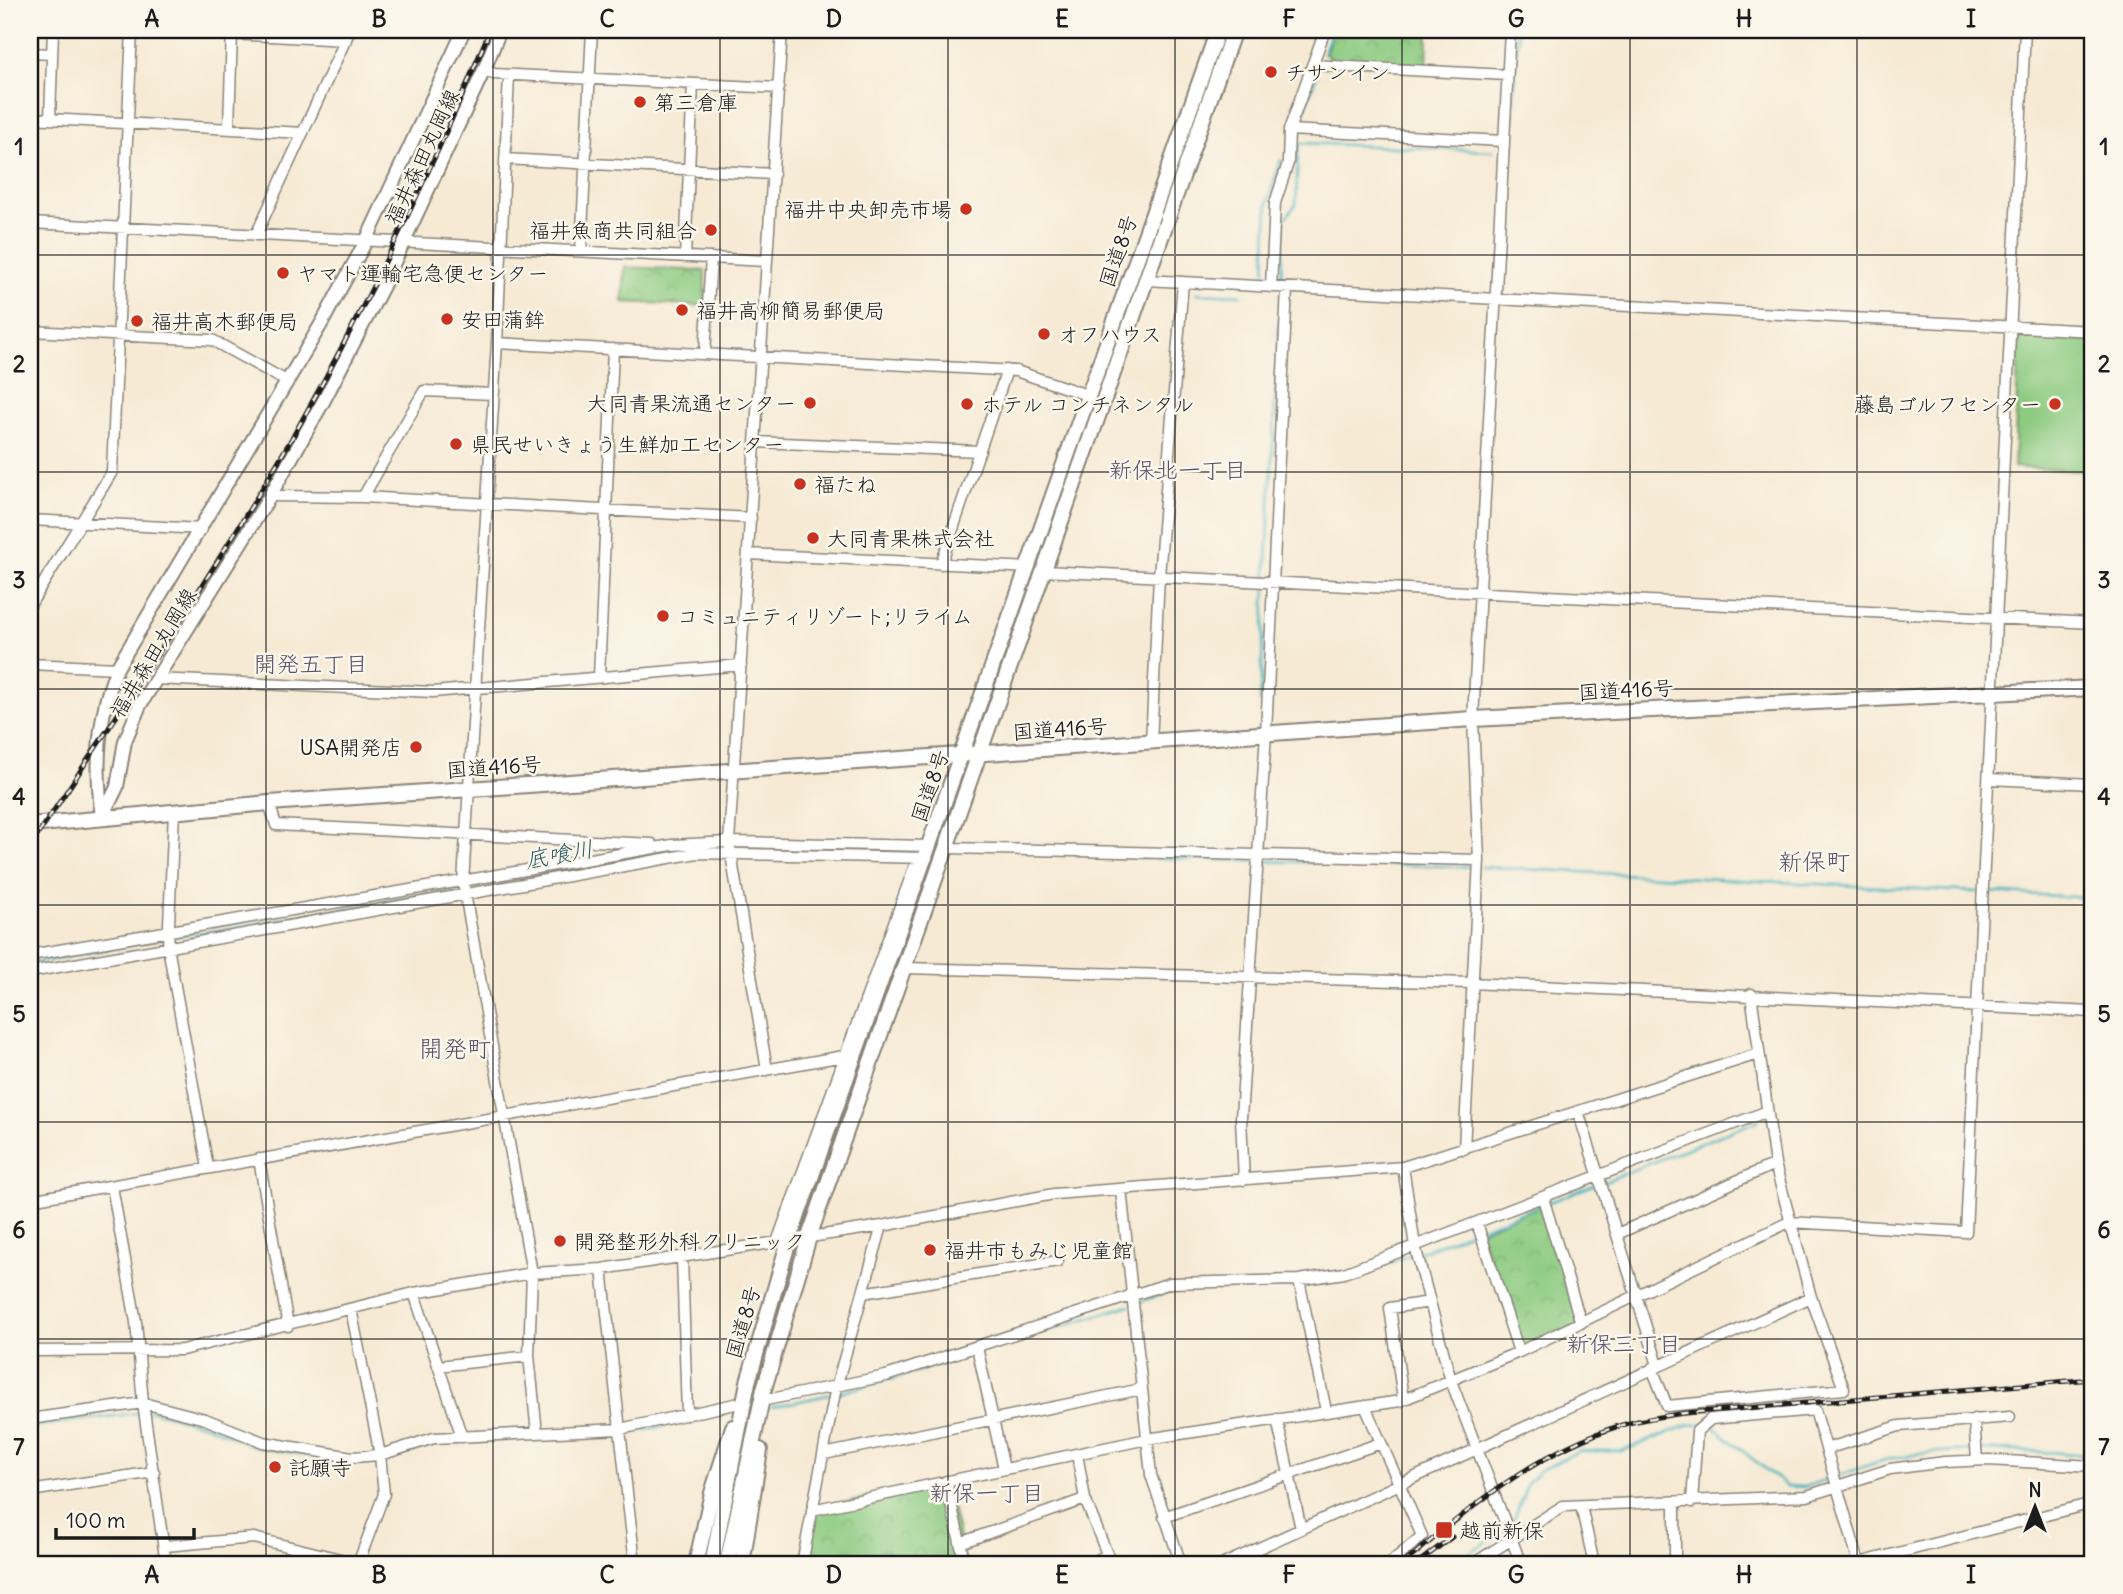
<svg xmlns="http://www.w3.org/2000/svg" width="2123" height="1594" viewBox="0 0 2123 1594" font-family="Delius,'Klee One',sans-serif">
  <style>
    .park { fill: url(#park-crowns); stroke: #54744e; stroke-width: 2 }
    .pitch { fill: #8dcb81; stroke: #54744e; stroke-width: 2 }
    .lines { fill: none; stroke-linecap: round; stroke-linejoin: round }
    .stream { stroke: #44b2c0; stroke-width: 2.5 }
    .minor-casing { stroke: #898378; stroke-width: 13 }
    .major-casing { stroke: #898378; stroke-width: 16 }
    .highway-casing { stroke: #898378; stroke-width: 18 }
    .minor { stroke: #fff; stroke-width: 10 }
    .major { stroke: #fff; stroke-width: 12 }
    .highway { stroke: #fff; stroke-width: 14 }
    .rail-casing { stroke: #1c1c1c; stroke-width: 5 }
    .rail { stroke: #fbf7ec; stroke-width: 2.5; stroke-dasharray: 8; stroke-linecap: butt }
    .grid { fill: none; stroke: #1c1c1c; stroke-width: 2; stroke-opacity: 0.55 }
    .poi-dot { fill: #c8321e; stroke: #fbf7ec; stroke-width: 2.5 }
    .labels { text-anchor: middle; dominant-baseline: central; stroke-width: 5; stroke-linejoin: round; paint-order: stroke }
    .poi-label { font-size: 21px; fill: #1c1c1c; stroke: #fbf7ec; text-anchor: start }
    .street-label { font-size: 21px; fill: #1c1c1c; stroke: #fbf7ec }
    .neighbourhood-label { font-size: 23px; fill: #5a5269; stroke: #fbf7ec }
    .water-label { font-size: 23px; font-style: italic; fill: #2e6066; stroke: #fbf7ec }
    .quarter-label { font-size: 24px; fill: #5a5269; stroke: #fbf7ec }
    .neatline { fill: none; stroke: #1c1c1c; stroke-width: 2.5 }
    .grid-label { font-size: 23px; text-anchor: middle; font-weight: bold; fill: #1c1c1c }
  </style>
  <defs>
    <pattern id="park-crowns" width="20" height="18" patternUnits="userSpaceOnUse" patternTransform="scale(1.75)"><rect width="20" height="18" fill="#8dcb81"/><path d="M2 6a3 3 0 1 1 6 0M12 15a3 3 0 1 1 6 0" fill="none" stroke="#79ae6f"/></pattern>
  </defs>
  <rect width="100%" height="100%" fill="#fbf7ec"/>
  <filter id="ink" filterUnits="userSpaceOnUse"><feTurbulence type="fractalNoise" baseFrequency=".0143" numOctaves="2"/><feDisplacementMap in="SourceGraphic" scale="14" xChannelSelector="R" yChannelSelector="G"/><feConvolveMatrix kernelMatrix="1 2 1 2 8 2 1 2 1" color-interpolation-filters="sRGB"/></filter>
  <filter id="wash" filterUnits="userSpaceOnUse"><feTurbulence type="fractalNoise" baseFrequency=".00686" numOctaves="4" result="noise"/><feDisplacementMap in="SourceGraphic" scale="28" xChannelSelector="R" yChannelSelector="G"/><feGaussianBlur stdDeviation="1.57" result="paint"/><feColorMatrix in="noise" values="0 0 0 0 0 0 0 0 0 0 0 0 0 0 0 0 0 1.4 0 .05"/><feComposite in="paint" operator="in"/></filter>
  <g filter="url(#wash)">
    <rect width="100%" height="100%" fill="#f6ead4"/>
    <path class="park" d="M1334 30H1428L1427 66 1331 61 1325 53Z
      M625 267 705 271V306L623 302Z
      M1541 1205 1581 1323 1521 1351 1479 1231Z
      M946 1481 965 1564H802L812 1510Z"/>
    <path class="pitch" d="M2019 337 2093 341V472L2014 467Z"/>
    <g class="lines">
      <path class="stream" d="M1323 54 1332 30
        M1301 120 1317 74
        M1510 152 1518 30
        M1265 271 1268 201 1281 160
        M1281 280 1284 220 1296 204 1298 148 1301 143 1493 151
        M1196 293 1241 295
        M1266 580 1281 293
        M1260 702 1266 586
        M733 847 922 851
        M1086 856 1254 861
        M1261 861 1475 867
        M1481 867 1978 892
        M467 888 681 849
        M1985 892 2093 898
        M30 964 181 935 460 889
        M1603 1182 1759 1120
        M1547 1203 1596 1184
        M1482 1228 1541 1205
        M1420 1252 1475 1230
        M1302 1285 1347 1279 1413 1254
        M1137 1303 1174 1290 1296 1286
        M889 1380 1130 1305
        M839 1393 883 1381
        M772 1407 832 1394
        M1707 1425 1712 1426 1786 1486 1804 1487 1831 1478
        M30 1427 152 1411 206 1425 257 1447 358 1464 376 1462
        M624 1434 727 1413
        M383 1461 439 1443 618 1435
        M1837 1476C1854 1471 1871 1463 1889 1459 1956 1445 2025 1451 2093 1455
        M1513 1522 1527 1484 1539 1471 1579 1451H1622L1689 1425 1701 1424
        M1453 1564 1503 1530"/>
    </g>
  </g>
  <g filter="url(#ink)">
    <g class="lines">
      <g class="minor-casing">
        <path id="minor" d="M755 30 782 31
          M232 34 346 40
          M30 53 52 54
          M1312 65 1507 75
          M484 70 494 74 779 88
          M509 75 497 343 463 882 532 1273 529 1356 537 1433
          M30 118 303 133
          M50 119 53 30
          M229 128 232 30
          M1289 130 1503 141
          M505 159 774 174
          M30 223 767 261
          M256 235 350 30
          M581 251 592 30
          M685 257 693 84
          M1146 280 2093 331
          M1271 287 1275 203 1288 163 1289 130 1325 30
          M30 331 212 340 288 382
          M497 343 1016 371 1090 396
          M705 353 711 258
          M756 442 980 451
          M270 496 363 497 751 518
          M363 497 424 391 493 394
          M30 520 202 529
          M748 554 1029 568
          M941 564 1007 370
          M1044 571 2093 623
          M30 605 112 472 132 30
          M30 664 117 668
          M599 677 613 349
          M156 679 433 692 741 665
          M1151 743 1159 576 1183 282
          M1989 779 2093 784
          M269 803 276 825 652 844
          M174 811 168 947 208 1168
          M947 848 1479 860
          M30 955 672 845 729 842 931 846
          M905 968 1471 983 2093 1012
          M30 972 697 853 927 858
          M767 1070 729 842 782 30
          M1578 1111 1658 1365
          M1464 1149 1479 860 1473 719 1510 30
          M259 1159 288 1326
          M1403 1167 1415 1246 1451 1381 1521 1564
          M1244 1180 1241 1118 1266 733 1287 288
          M112 1186 136 1322 143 1403 166 1564
          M1121 1189 1151 1475 1181 1564
          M1543 1198 1581 1323
          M30 1200 844 1056
          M1477 1223 1519 1352
          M1617 1234 1775 1164
          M777 1242 914 868
          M682 1257 687 1415
          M602 1269 635 1564
          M1299 1280 1326 1411
          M414 1293 462 1437
          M863 1293 1058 1261
          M351 1309 380 1455 384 1494 358 1564
          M977 1347 1004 1469
          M30 1351 182 1350 414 1293 532 1273 602 1269 882 1226 1054 1194 1403 1167 1758 1054
          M438 1366 529 1356
          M1652 1368 1667 1406 1844 1389 1811 1297 1775 1164 1751 994
          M1403 1399 1390 1308 1430 1302
          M761 1401 886 1376 1170 1283 1299 1280 1344 1273 1765 1112
          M1365 1406 1422 1536 1389 1564
          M30 1419 143 1403 205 1419 263 1442 352 1457 380 1455 434 1438 620 1429 744 1402
          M1277 1419 1301 1529
          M1974 1419 1977 1460
          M1826 1449 1899 1426 2010 1417
          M824 1454 1142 1389
          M1077 1454 1085 1499 1111 1564
          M946 1481 965 1564
          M30 1491 154 1472
          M1692 1502 1697 1431 1711 1419 1815 1410 1859 1563
          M1581 1506 1594 1564
          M812 1510 1147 1439 1400 1401 1519 1352 1789 1222 1966 1232 2025 30
          M1164 1517 1381 1443
          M960 1543 1085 1499
          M165 1546 254 1538 361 1564
          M802 1564 836 1387 882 1226
          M1089 1564 1107 1555
          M1224 1564 1811 1297
          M1473 1564 1563 1506 1807 1496 1890 1469 1945 1462 1988 1460 2093 1466
          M1675 1564V1503
          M1855 1564 2093 1503"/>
      </g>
      <g class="major-casing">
        <path id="major" d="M102 817C95 766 97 717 117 668L323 321 366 241 464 30
          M102 818 117 787 125 741 140 705 270 496 323 402 383 286 484 70 500 30"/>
      </g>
      <g class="highway-casing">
        <path id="highway" d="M30 825 269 803 1473 719 2093 688
          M696 1564 712 1493 733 1427
          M712 1564 748 1382 789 1240 1218 30
          M727 1564 764 1389 809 1237 1234 30
          M742 1564 760 1450"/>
      </g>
      <use href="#minor" class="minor"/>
      <use href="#major" class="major"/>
      <use href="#highway" class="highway"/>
      <g class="rail-casing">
        <path id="rail" d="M30 846C121 710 214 573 296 431 369 302 433 167 490 30
          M1403 1564C1469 1508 1537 1451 1622 1425 1642 1419 1664 1416 1685 1413L2093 1379
          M1416 1564 1452 1537"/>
      </g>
      <use href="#rail" class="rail"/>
    </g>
  </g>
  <path class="grid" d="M266 30V1564M493 30V1564M720 30V1564M948 30V1564M1175 30V1564M1402 30V1564M1630 30V1564M1857 30V1564M30 255H2093M30 472H2093M30 689H2093M30 905H2093M30 1122H2093M30 1339H2093"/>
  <g class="poi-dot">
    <circle cx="1271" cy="72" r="7"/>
    <circle cx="640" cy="102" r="7"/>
    <circle cx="966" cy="209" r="7"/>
    <circle cx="711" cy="230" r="7"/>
    <circle cx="283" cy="273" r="7"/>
    <circle cx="682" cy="310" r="7"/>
    <circle cx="447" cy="319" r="7"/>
    <circle cx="137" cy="321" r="7"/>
    <circle cx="1044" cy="334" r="7"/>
    <circle cx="810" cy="403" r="7"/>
    <circle cx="967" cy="404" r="7"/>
    <circle cx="2055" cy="404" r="7"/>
    <circle cx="456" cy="444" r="7"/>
    <circle cx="800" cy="484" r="7"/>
    <circle cx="813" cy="538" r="7"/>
    <circle cx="663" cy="616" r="7"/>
    <circle cx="416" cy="747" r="7"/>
    <circle cx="560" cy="1241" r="7"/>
    <circle cx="930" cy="1250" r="7"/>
    <circle cx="275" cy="1467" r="7"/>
    <rect x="1435" y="1521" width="18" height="18" rx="3.5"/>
  </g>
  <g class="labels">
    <g class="poi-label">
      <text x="1285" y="72">チサンイン</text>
      <text x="654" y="102">第三倉庫</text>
      <text x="952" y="209" text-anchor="end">福井中央卸売市場</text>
      <text x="697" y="230" text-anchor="end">福井魚商共同組合</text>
      <text x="297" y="273">ヤマト運輸宅急便センター</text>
      <text x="696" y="310">福井高柳簡易郵便局</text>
      <text x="461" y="319">安田蒲鉾</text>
      <text x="151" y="321">福井高木郵便局</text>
      <text x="1058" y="334">オフハウス</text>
      <text x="796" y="403" text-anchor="end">大同青果流通センター</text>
      <text x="981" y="404">ホテル コンチネンタル</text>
      <text x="2041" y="404" text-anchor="end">藤島ゴルフセンター</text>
      <text x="470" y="444">県民せいきょう生鮮加工センター</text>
      <text x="814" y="484">福たね</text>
      <text x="827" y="538">大同青果株式会社</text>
      <text x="677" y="616">コミュニティリゾート;リライム</text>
      <text x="402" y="747" text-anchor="end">USA開発店</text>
      <text x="574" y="1241">開発整形外科クリニック</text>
      <text x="944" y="1250">福井市もみじ児童館</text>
      <text x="289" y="1467">託願寺</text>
      <text x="1460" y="1530">越前新保</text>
    </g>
    <g class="street-label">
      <text transform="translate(422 157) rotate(-65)">福井森田丸岡線</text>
      <text transform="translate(1118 251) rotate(-71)">国道8号</text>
      <text transform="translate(153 653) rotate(-59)">福井森田丸岡線</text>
      <text transform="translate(1626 690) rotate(-3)">国道416号</text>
      <text transform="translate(1060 729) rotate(-4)">国道416号</text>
      <text transform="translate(494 767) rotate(-4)">国道416号</text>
      <text transform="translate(930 786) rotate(-71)">国道8号</text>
      <text transform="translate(743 1322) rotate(-74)">国道8号</text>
    </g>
    <g class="neighbourhood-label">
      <text x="1178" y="469">新保北一丁目</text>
      <text x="311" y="663">開発五丁目</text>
      <text x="1624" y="1343">新保三丁目</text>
      <text x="987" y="1492">新保一丁目</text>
    </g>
    <g class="water-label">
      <text transform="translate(559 854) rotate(-10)">底喰川</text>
    </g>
    <g class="quarter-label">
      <text x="1814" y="861">新保町</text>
      <text x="455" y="1048">開発町</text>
    </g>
  </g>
  <rect width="2123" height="1594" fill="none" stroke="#fbf7ec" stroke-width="77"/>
  <g transform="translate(2035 1507)" stroke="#fbf7ec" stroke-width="5" paint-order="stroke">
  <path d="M0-5L12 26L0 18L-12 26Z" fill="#1c1c1c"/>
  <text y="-10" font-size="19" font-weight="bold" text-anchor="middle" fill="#1c1c1c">N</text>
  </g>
  <path d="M56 1528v10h138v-10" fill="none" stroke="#1c1c1c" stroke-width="3.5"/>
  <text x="66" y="1528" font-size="21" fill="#1c1c1c" stroke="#fbf7ec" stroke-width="5" paint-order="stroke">100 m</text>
  <rect x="38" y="38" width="2046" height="1518" class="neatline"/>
  <g class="grid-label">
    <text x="152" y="27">A</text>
    <text x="379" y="27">B</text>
    <text x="607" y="27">C</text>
    <text x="834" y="27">D</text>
    <text x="1062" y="27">E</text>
    <text x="1289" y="27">F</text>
    <text x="1516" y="27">G</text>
    <text x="1744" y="27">H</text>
    <text x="1971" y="27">I</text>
    <text x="19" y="155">1</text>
    <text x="2104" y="155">1</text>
    <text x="19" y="372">2</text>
    <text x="2104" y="372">2</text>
    <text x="19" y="588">3</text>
    <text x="2104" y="588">3</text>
    <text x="19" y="805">4</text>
    <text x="2104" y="805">4</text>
    <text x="19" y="1022">5</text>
    <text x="2104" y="1022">5</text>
    <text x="19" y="1238">6</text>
    <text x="2104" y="1238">6</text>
    <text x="19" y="1455">7</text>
    <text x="2104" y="1455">7</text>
    <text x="152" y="1583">A</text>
    <text x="379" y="1583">B</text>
    <text x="607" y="1583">C</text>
    <text x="834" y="1583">D</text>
    <text x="1062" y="1583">E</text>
    <text x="1289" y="1583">F</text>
    <text x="1516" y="1583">G</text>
    <text x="1744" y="1583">H</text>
    <text x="1971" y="1583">I</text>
  </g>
</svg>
